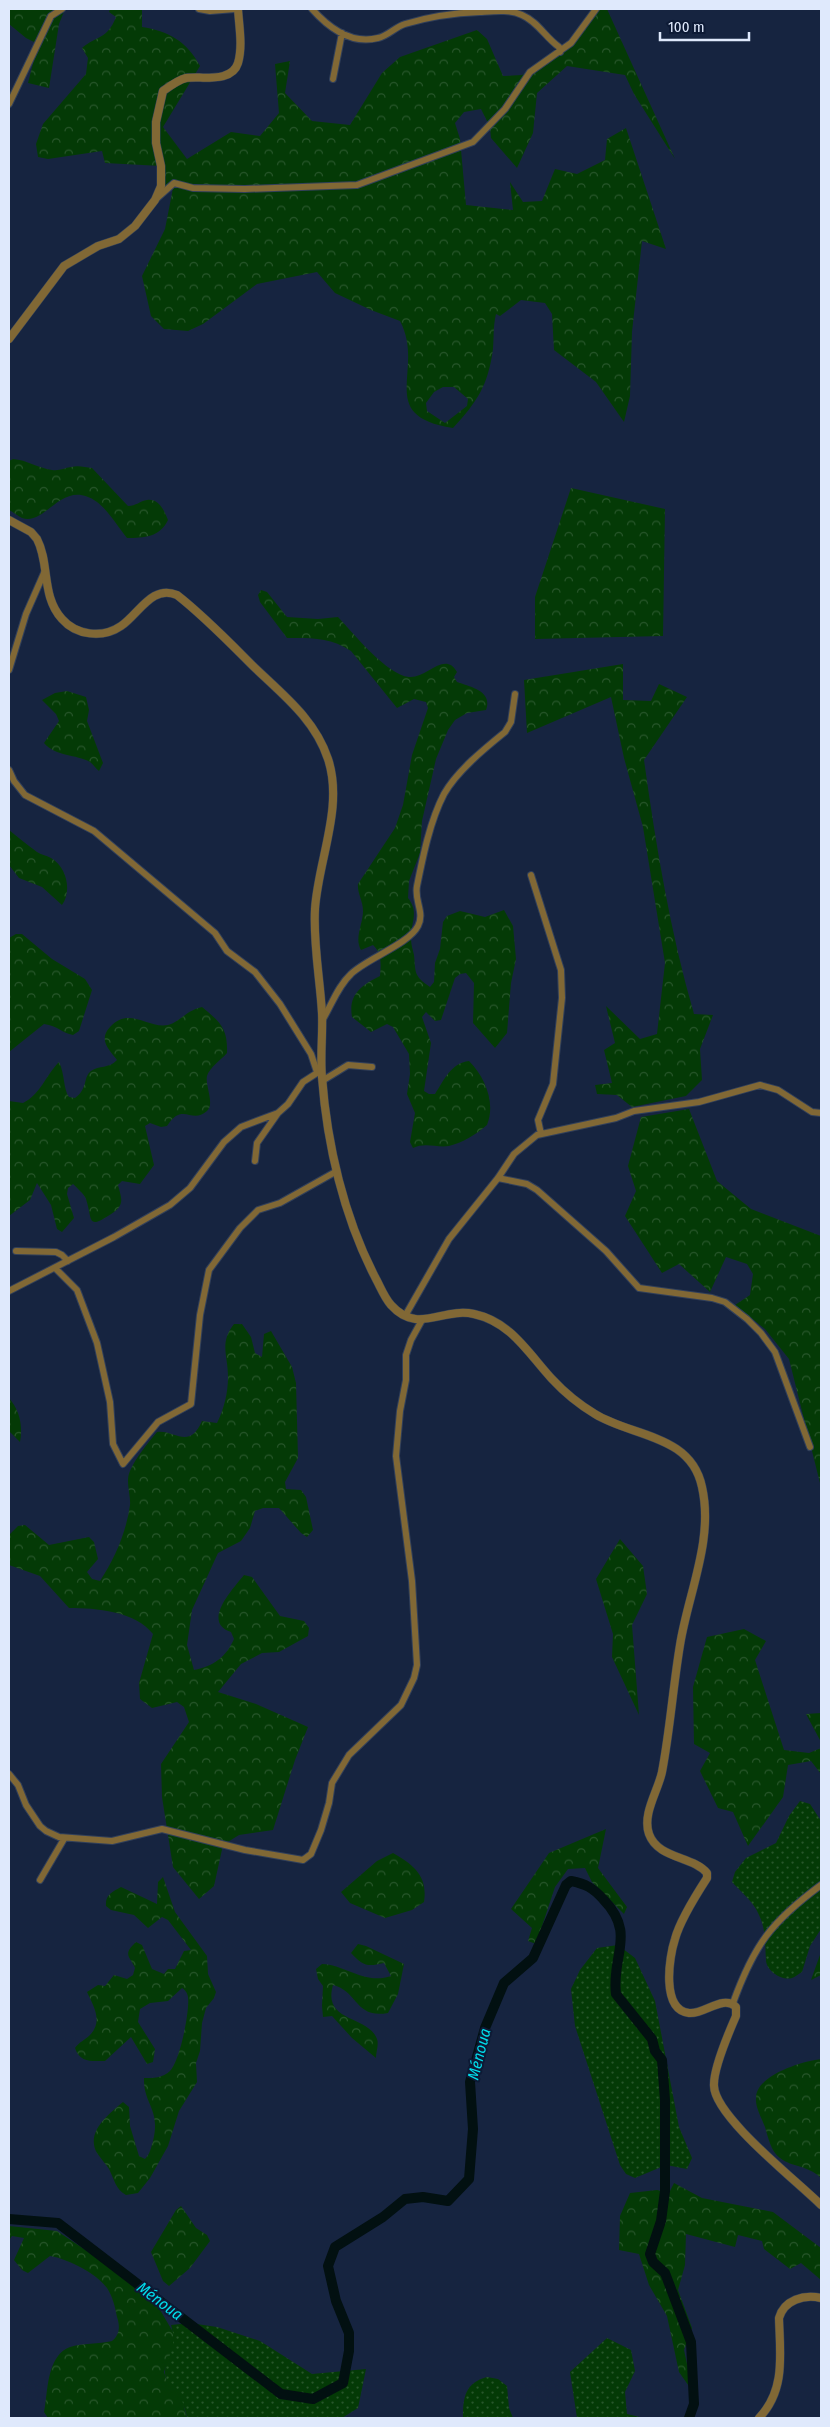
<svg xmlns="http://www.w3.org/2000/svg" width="830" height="2427" viewBox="0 0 830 2427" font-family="'Fira Sans Condensed',sans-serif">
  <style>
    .grass { fill: url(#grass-dots) }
    .forest { fill: url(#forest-crowns); fill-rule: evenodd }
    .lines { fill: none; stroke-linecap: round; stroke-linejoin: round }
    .river { stroke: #021011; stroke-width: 10 }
    .minor-casing { stroke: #32405a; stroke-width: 8 }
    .tertiary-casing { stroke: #32405a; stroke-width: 9 }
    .minor { stroke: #816835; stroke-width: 6 }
    .tertiary { stroke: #816835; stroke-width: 8 }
    .labels { text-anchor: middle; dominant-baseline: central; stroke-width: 4; stroke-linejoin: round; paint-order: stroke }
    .water-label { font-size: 16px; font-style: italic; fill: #00deec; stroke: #0d1a35 }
  </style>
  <defs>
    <pattern id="grass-dots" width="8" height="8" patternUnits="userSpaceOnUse" patternTransform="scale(1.25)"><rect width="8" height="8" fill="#043a06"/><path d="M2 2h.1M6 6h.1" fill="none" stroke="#28562b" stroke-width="1.8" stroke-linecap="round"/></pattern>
    <pattern id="forest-crowns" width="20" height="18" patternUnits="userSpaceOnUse" patternTransform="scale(1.25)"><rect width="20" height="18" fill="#043a06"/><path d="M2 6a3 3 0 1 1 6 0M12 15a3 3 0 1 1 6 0" fill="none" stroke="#28562b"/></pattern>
  </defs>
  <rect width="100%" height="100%" fill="#162440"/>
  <path class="grass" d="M800 1801 810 1804 821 1821V1929L810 1946 802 1972C798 1974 795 1977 792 1978 782 1981 766 1971 766 1960 765 1945 766 1929 759 1915 754 1902 741 1892 732 1882L735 1872 746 1858 776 1843 789 1816Z
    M618 1945 635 1958 655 2001 679 2127 692 2158 687 2169 666 2165 635 2178 626 2174 620 2165 575 2026 571 1989 580 1970 597 1948Z
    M190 2323 217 2327 260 2341 312 2374 366 2369 358 2408 342 2418H187C186 2400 164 2384 165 2372 165 2356 177 2346 171 2325Z
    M607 2338 631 2350 635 2371 625 2392 627 2414 644 2418H577L570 2372Z
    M487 2377 498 2379 507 2386 509 2408 513 2418H463C463 2397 465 2383 487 2377Z"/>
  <path class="forest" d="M9 9H65L59 24 49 88 28 83 38 44 26 38 9 24Z
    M110 9H142V27C168 31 187 41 200 66L163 127 187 159 231 132 260 136 279 113 275 64 290 61 285 93 312 121 350 125 382 73 400 57 477 30 487 39 503 76 522 75 560 52 596 9H607L675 159 634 94 625 75 567 66 537 93 533 133 517 168 491 138 490 127 481 109 464 112 455 123 460 139 466 205 513 210 510 182 523 202 542 201 555 169 577 174 605 160 607 139 626 128 666 249 642 241 632 332 630 396 624 422 596 382 554 350 552 314 545 303 521 300 500 316 496 314C493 327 494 337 493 349 488 386 477 402 453 428 374 416 426 370 400 321L371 310 335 293 317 272 257 284 203 324 188 331 164 329 151 316 142 276 165 229 174 183 155 200 161 166 105 163 102 151 48 159 38 157 36 144 43 124 86 74 88 58 82 48C97 35 107 40 116 17L109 12ZM443 387H454L468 399 467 406 445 423 427 411 426 403 434 392Z
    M13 459C27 460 38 468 52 470 60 471 64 468 71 467 78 465 85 467 92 468L128 506C136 506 140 501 147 500 159 498 165 512 168 520 160 537 144 538 127 538 118 527 108 510 97 502 62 477 47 526 22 518 18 516 13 512 9 510V461Z
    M571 488 665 509 663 636 535 639V597Z
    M261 590 267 592 287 617 318 619 338 617C353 633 387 675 409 677 426 679 445 650 457 672L454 677 457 682C471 687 493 691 486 710L467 713 455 720 448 730 436 759 422 821 420 853 409 881 408 898C420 913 410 923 411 939 411 945 413 950 414 955 416 973 413 975 430 987L434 982 435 963 440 949 443 922 447 916 460 911 485 917 504 910 513 926 516 959 511 983 507 1033 495 1048 473 1023 474 983 466 973 460 974 455 978 441 1020 435 1021 426 1012 422 1017 431 1043 424 1091 429 1094H435C444 1080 451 1063 469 1061 485 1077 496 1103 487 1125 477 1134 462 1143 449 1146 437 1148 425 1142 413 1148L410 1142 415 1113 407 1094 410 1074 409 1054 393 1027 387 1024 371 1032 352 1017C348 994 362 985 380 976 381 965 382 953 373 945L361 950C354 938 363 924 363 911 363 901 357 893 358 884L395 828 403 805 412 755 428 708 426 702 414 699 397 708 351 651C330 637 311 638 287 638L260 602 258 595Z
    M623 664V700L651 701 659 684 687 697 644 760C656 846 670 931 694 1014L713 1015 700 1049 702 1080 686 1096 632 1107 617 1095 597 1094 595 1085 612 1083 604 1050 615 1043 606 1006 640 1039 657 1034 665 963 643 827 624 758 611 697 527 733 524 680Z
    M67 691 86 697 89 710 87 721 103 763 99 771C96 769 93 764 90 762 76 754 56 757 44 743L59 721 56 714 42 700 55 693Z
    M9 830C18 837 27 845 37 852 41 855 46 855 51 858 67 867 72 891 62 905L42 887 19 878 9 865Z
    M16 934H22L52 959 85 979 92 990 79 1031 73 1035C62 1033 58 1026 44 1024L9 1052V938Z
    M202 1007C220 1022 228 1028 227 1053 222 1059 209 1068 207 1076 205 1086 215 1104 207 1111 191 1125 183 1101 167 1126L161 1127 150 1123 145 1126 154 1165 140 1184 122 1181 118 1185C121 1197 125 1204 114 1212 86 1231 93 1221 86 1199 84 1194 77 1188 73 1184L68 1188 67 1194 74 1218 62 1232 57 1229 51 1205 37 1183 30 1200 9 1216V1101L23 1103C40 1095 46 1075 59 1062 65 1074 63 1089 69 1097L75 1098C88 1089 83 1077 91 1071 99 1065 109 1069 117 1060 109 1049 98 1040 110 1027 129 1006 148 1029 168 1025 180 1022 185 1011 202 1007Z
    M689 1109 717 1181 751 1209 821 1236V1487L789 1359 765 1329 735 1305 750 1295 753 1274 747 1264 726 1257 710 1292 679 1264 662 1273 625 1216 636 1191 628 1166 641 1117Z
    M234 1324H242L251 1337 255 1353 262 1357 264 1334 271 1331 292 1367 296 1383 298 1458 285 1482 286 1489 301 1490 306 1497 313 1530 307 1537 301 1533 279 1508H263L255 1511 250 1528 241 1541 218 1553 192 1610 187 1645 194 1670C214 1666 226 1657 234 1639L231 1632C201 1622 233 1589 244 1575L252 1577 280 1616 304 1621 309 1628 308 1636 279 1652 262 1653 241 1664 218 1692 256 1704 308 1727 295 1760 273 1830 239 1835 223 1845 214 1886 199 1899 173 1867 162 1797 161 1764 189 1722 184 1707 177 1702 152 1708 140 1699 139 1683 153 1634C135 1611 96 1608 69 1608L40 1576 9 1565V1535L18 1526 25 1525 49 1545 89 1537 94 1542 98 1559 87 1572 92 1579 100 1581C115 1558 126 1533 130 1505 131 1495 125 1482 130 1471 136 1457 148 1443 157 1432 174 1429 189 1451 202 1421L217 1423C224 1409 228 1393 228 1377 228 1355 219 1343 234 1324Z
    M9 1398C20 1411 23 1426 20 1442L9 1431Z
    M620 1539 643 1566 647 1594 632 1625 639 1715 612 1657 613 1634 596 1579Z
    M744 1629 766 1641 755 1660 784 1750 809 1753 821 1748V1774L811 1761 788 1765 783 1797 748 1846 733 1812 718 1808 700 1771 710 1753 694 1744 693 1687 707 1637Z
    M821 1713V1742L806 1714Z
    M606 1829 598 1868 627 1907 624 1914 592 1882 585 1868 568 1869 555 1887 536 1944 528 1941 532 1928 511 1909 549 1853Z
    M393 1853C414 1865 428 1876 424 1902L412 1910 385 1918 350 1903 341 1892 377 1861Z
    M163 1877 175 1912 207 1956 208 1974 216 1992 214 1998 206 2008 202 2023 200 2051 196 2063 197 2082 179 2111 168 2146 150 2178 138 2193 126 2195C116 2190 114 2179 109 2169 106 2164 101 2159 97 2153 85 2132 109 2114 123 2102L129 2107 130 2126 139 2156 145 2159C150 2154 151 2148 153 2141 161 2109 143 2104 144 2078 153 2078 163 2078 170 2071 180 2061 190 2010 188 1997 187 1992 185 1990 182 1988L168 2001 150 2003 140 2009 138 2022 155 2049 153 2062 147 2064 131 2037 105 2061C91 2061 80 2063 75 2048 79 2042 85 2040 90 2035 103 2021 94 2007 87 1992L98 1985 105 1986 114 1975 127 1979 133 1975 135 1968C130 1956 122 1955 136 1942L142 1945 152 1969 164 1974 168 1969H175L184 1951 191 1950 168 1920 162 1917 148 1928 134 1915 111 1910 106 1906C105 1895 112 1892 121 1887L157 1904 158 1882Z
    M358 1944 366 1946 404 1964 398 1994 388 2013C355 2019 358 1991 333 1985 322 2023 368 2015 377 2039 379 2044 376 2052 376 2058L352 2038 332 2016 323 2017 322 2006 323 1986 318 1979 316 1969 322 1964C346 1965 365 1985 391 1976L384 1963C367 1967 363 1966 351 1953Z
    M821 1952V1975L811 1980Z
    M821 2059V2178C806 2164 793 2168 780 2158 771 2152 768 2137 765 2127 762 2119 755 2107 756 2098 756 2075 803 2061 821 2059Z
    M674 2183 702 2198 773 2212 821 2248V2280L801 2263 790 2269 764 2249 762 2241 738 2235 735 2247 686 2234 685 2265 678 2290 692 2328 684 2350 693 2392 679 2372 667 2316 649 2285 639 2254 619 2250 620 2216 630 2193 657 2190 669 2193Z
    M181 2206 196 2228 207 2235 210 2241 190 2268 169 2286 163 2281 151 2252 176 2210Z
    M9 2226 57 2231 111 2267 156 2303 173 2332V2346L164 2372 166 2378 182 2400 187 2418H48L44 2412 45 2406C48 2387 48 2355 70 2347 82 2343 99 2344 112 2341 120 2335 120 2326 117 2317 115 2307 113 2297 107 2288 96 2273 68 2259 50 2256L28 2273 22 2270 14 2260 24 2238 12 2236 9 2240Z"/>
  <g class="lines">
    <path class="river" d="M9 2219 58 2223 281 2394 313 2399 343 2383 349 2351V2333L336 2301 328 2266 335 2247 383 2217 405 2199 423 2197 448 2201 469 2179 473 2129 470 2082 485 2028 504 1983 533 1958 566 1885 571 1881C586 1884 593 1888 603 1899 637 1934 611 1955 616 1994L652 2039 655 2051 662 2060 665 2100V2191L661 2221 650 2254 653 2262 665 2273 691 2342 694 2404 689 2418"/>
    <g class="minor-casing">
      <path id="minor" d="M199 9 210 11 235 9
        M312 9C328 27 351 45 378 38 388 36 395 27 405 24 431 16 454 13 480 12 494 11 510 9 522 15 538 22 545 37 559 47L560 52
        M333 79 342 33
        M9 104 51 16 62 9
        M156 199 174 183 193 188 245 189 357 185 473 142 505 109 530 72 571 43 596 9
        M9 670 26 614 44 573
        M9 770 14 781 25 795 94 831 215 933 227 951 255 972 280 1004 311 1054 317 1072
        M531 875 561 970 562 998 553 1084 538 1120 541 1134
        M323 1019C332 1004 338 986 351 974 366 959 409 944 418 926 425 912 414 901 417 886 423 856 430 821 444 794 457 771 484 749 505 732L511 722 515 694
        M322 1081 348 1065 372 1067
        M255 1161 257 1143 278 1113
        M498 1178 527 1184 537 1190 606 1251 639 1288 712 1298 725 1302 747 1319 761 1333 775 1352 810 1447
        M16 1251 56 1252 62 1255 68 1261
        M55 1268 77 1290 97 1343 110 1402 113 1444 123 1464 158 1422 191 1404 200 1315 209 1270 240 1228 258 1210 280 1203 337 1171
        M9 1291 114 1237 170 1205 190 1188 224 1142 241 1127 278 1113 288 1104 303 1082 320 1071
        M405 1316 449 1239 498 1178 514 1154 537 1135 616 1118 634 1111 699 1102 760 1085 778 1090 812 1112 821 1113
        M9 1774 18 1785 26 1805 40 1826 46 1831 59 1837 112 1841 162 1829 245 1850 303 1860 311 1854 321 1830 329 1803 332 1783 349 1755 401 1705 414 1678 417 1665 412 1581 396 1456 400 1411 406 1380V1355L411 1340 422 1320
        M40 1880 64 1839
        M733 2003C754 1945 771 1922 821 1885"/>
    </g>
    <g class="tertiary-casing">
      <path id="tertiary" d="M9 339 64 266 98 246 119 239 135 226 155 200 161 186V166L156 143V122L163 91C170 86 178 80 186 78 202 76 232 83 238 63 243 46 239 26 238 9
        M9 520 31 532 37 539C50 564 41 596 62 619 76 635 102 639 121 626 139 614 152 584 177 595 204 616 229 642 253 666 282 694 315 719 328 759 344 807 318 861 315 909 313 944 320 978 322 1013 323 1034 320 1056 322 1077 327 1145 344 1217 375 1277 380 1286 384 1297 391 1305 418 1335 442 1307 474 1314 511 1322 528 1353 552 1379 564 1392 580 1405 595 1414 632 1437 691 1434 702 1487 714 1540 688 1594 680 1645 673 1687 670 1730 662 1772 658 1791 642 1814 649 1834 658 1859 693 1856 707 1873V1878C696 1895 680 1920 675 1939 669 1957 661 2010 689 2013 704 2015 723 1994 736 2007V2016C729 2032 713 2070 714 2086 715 2117 797 2181 821 2205
        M759 2418C786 2390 780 2354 779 2318 784 2300 804 2294 821 2298"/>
    </g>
    <use href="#minor" class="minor"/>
    <use href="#tertiary" class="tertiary"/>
  </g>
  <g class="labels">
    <g class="water-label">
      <text transform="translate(479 2054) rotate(-76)">Ménoua</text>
      <text transform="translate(160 2301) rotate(37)">Ménoua</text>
    </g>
  </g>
  <rect width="830" height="2427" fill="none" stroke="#dfe9fc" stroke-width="20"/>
  <path d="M660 32v8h89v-8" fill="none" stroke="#dfe9fc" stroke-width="2.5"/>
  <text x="668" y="32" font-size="15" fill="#dfe9fc" stroke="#0d1a35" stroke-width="4" paint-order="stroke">100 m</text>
</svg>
